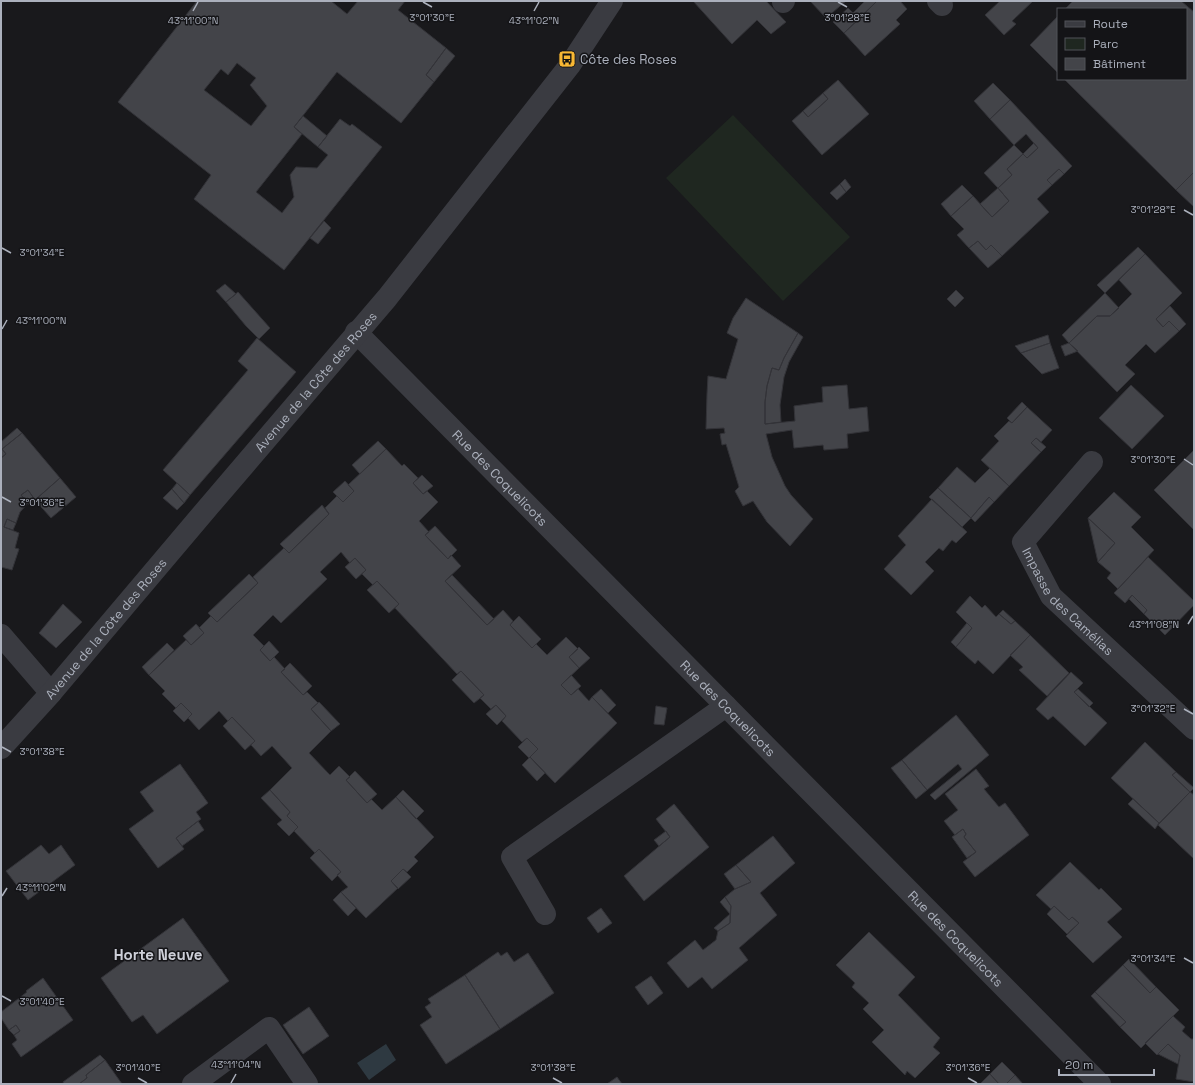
<svg xmlns="http://www.w3.org/2000/svg" width="1195" height="1085" viewBox="0 0 1195 1085" font-family="'Space Grotesk',sans-serif">
  <style>
    .green { fill: #1f2720 }
    .water { fill: #2e3941 }
    .building { fill: #434449; stroke: #333338; fill-rule: evenodd }
    .lines { fill: none; stroke-linecap: round; stroke-linejoin: round }
    .minor { stroke: #3a3b41; stroke-width: 22 }
    .ticks { fill: none; stroke: #abb0bc; stroke-width: 1.5 }
    .labels { text-anchor: middle; dominant-baseline: central; stroke-width: 3; stroke-linejoin: round; paint-order: stroke }
    .poi-label { font-size: 13px; fill: #abb0bc; stroke: #141417; text-anchor: start }
    .street-label { font-size: 13px; fill: #abb0bc; stroke: #141417 }
    .quarter-label { font-size: 15px; font-weight: bold; fill: #cdcfd8; stroke: #141417 }
    .ticks-label { font-size: 10px; text-anchor: middle; fill: #abb0bc; stroke: #141417; stroke-width: 3; stroke-linejoin: round; paint-order: stroke }
  </style>
  <rect width="100%" height="100%" fill="#19191c"/>
  <path class="green" d="M733 115 850 237 783 301 666 178Z"/>
  <path class="water" d="M386 1044 396 1060 369 1080 357 1063Z"/>
  <path class="building" d="M197 1H331L347 14 358 1H405L398 10 446 48 426 75 434 82 401 123 337 72 294 127 302 134 256 192 282 213 294 197 290 175 296 167 317 168 328 155 318 147 340 119 350 126 352 124 382 147 284 270 194 199 211 175 118 102ZM237 63 256 78 250 85 267 106 251 126 204 90 221 69 228 75Z
    M693 1H766L786 22 771 34 757 20 732 44Z
    M810 1H846L826 18Z
    M865 1H877L859 19 853 13Z
    M877 1H900L907 9 896 20 900 24 865 56 844 33Z
    M1000 1H1033L1012 21 1016 24 1004 35 985 15Z
    M1073 1H1181L1194 12V172L1176 190 1064 79H1186V9H1065Z
    M848 8 859 19 844 33 833 22Z
    M1058 16V73L1030 45Z
    M446 48 455 56 434 82 426 75Z
    M838 80 869 114 822 155 792 121 803 111 808 117 828 99 823 93Z
    M993 83 1010 100 990 119 974 101Z
    M823 93 828 99 808 117 803 111Z
    M1010 100 1072 166 1064 174 1059 169 1047 180 1052 185 1037 199 1049 212 1002 256 991 245 986 250 978 241 969 248 957 235 964 229 951 216 973 196 992 217 1009 201 998 188 1012 175 1007 169 1023 154 1027 158 1038 148 1026 134 1014 145 990 119Z
    M303 116 327 136 318 147 294 127Z
    M1034 143 1038 148 1027 158 1023 154Z
    M1014 145 1023 154 1007 169 1012 175 998 188 984 173Z
    M1059 169 1064 174 1052 185 1047 180Z
    M1194 172V207L1176 190Z
    M845 179 851 187 846 192 840 184Z
    M840 184 846 192 837 200 830 193Z
    M962 185 973 196 951 216 941 204Z
    M998 188 1009 201 992 217 980 204Z
    M324 221 331 228 318 244 310 238Z
    M978 241 986 250 991 245 1002 256 988 268 969 248Z
    M1138 247 1145 254 1105 293 1097 285Z
    M1145 254 1182 293 1156 319 1163 327 1169 321 1179 331 1155 353 1146 344 1125 365 1135 374 1117 392 1069 343 1097 316H1110L1132 294 1119 280Z
    M225 284 236 294 226 302 216 291Z
    M956 290 964 298 955 307 947 299Z
    M238 292 270 328 259 339 246 326 226 302Z
    M1105 293 1119 308 1110 316H1097L1069 343 1062 335Z
    M746 298 798 333 784 358 779 370 772 368 767 386 765 402V424L795 421 794 406 823 402 822 387 847 385 849 409 867 407 869 431 847 434 848 448 824 450 823 445 794 448 792 430 766 434 772 457 785 486 791 495 813 519 790 546 767 522 753 501 743 506 735 491 739 487 726 444 722 445 720 434 725 433 724 428 706 429 707 394 708 376 726 379 738 339 727 333 733 318Z
    M1170 306 1186 324 1179 331 1169 321 1163 327 1156 319Z
    M798 333 803 337 789 362 784 377 780 405 781 422 765 424V402L767 386 772 368 779 370 784 358Z
    M1048 335 1050 343 1021 353 1015 346Z
    M257 338 296 372 190 495 163 470 248 370 238 361Z
    M1050 343 1059 368 1042 374 1021 353Z
    M1069 343 1078 351 1065 356 1061 346Z
    M1131 385 1164 416 1132 449 1099 418Z
    M1022 402 1027 407 1012 423 1007 418Z
    M1027 407 1052 430 1041 442 1036 438 1031 443 1041 452 1009 486 981 460 999 441 994 436 1009 421 1012 423Z
    M17 428 22 433 2 449 6 454 1 458V442Z
    M22 433 60 478 35 500 28 490 21 495 28 503 20 512 16 523 7 519 4 527 19 533 15 548 19 549 12 570 1 567V458L6 454 2 449Z
    M1036 438 1046 447 1041 452 1031 443Z
    M378 441 386 449 360 474 352 465Z
    M386 449 402 466 404 464 418 478 413 483 423 494 427 491 438 502 419 521 429 532 425 535 448 559 451 555 461 566 445 581 487 625 503 610 513 621 510 625 532 648 536 644 547 655 566 637 578 649 569 657 579 668 561 685 571 695 578 689 589 701 592 697 617 723 555 783 530 757 538 749 527 738 522 742 502 721 506 716 496 705 491 709 480 698 484 695 461 671 457 674 395 608 399 604 377 581 373 585 362 574 366 570 355 558 350 563 341 552 320 572 327 579 281 623 273 615 253 635 264 646 260 650 270 661 274 657 285 669 281 672 303 695 307 692 318 703 311 709 331 731 309 753 330 775 339 766 350 777 346 780 367 803 371 799 382 810 396 797 434 837 414 857 418 861 407 872 403 869 391 881 398 888 366 918 341 892 348 887 337 875 341 872 319 849 315 853 294 831 298 827 287 816 290 812 270 790 292 768 272 746 261 756 251 745 255 741 232 717 228 721 219 711 199 730 188 718 192 714 181 703 176 708 162 694 165 691 149 675 186 640 191 645 204 633 199 628 211 616 217 622 258 583 253 577 284 548 289 553 329 514 325 508 337 496 343 502 354 491 348 485Z
    M1194 450V530L1154 490Z
    M957 467 975 483 990 468 1009 486 994 502 989 497 971 518 938 488Z
    M422 475 433 486 423 494 413 483Z
    M60 478 76 497 51 518 35 500Z
    M345 481 354 491 343 502 333 492Z
    M177 483 190 495 184 503 172 489Z
    M938 488 971 518 962 527 929 497Z
    M172 489 184 503 177 510 163 498Z
    M28 490 35 500 29 505 21 495Z
    M1114 492 1141 517 1131 527 1154 550 1118 589 1107 578 1111 573 1098 562 1115 543 1088 518Z
    M989 497 994 502 975 522 971 518Z
    M932 499 967 532 956 543 952 540 943 551 939 548 925 562 934 571 911 595 884 569 906 545 898 536Z
    M322 505 329 514 289 553 280 544Z
    M1088 518 1115 543 1098 562Z
    M7 519 16 523 13 530 4 527Z
    M435 526 457 550 448 559 425 535Z
    M1148 557 1194 601V605L1165 635 1144 614 1147 610 1132 595 1125 603 1114 593Z
    M355 558 366 570 356 579 345 567Z
    M249 574 258 583 217 622 208 613Z
    M452 575 494 619 487 625 445 581Z
    M377 581 399 604 389 613 367 590Z
    M1132 595 1147 610 1144 614 1129 599Z
    M970 596 982 608 985 605 996 617 999 614 1011 624 1015 621 1030 635 993 674 978 660 975 664 956 647 972 628 956 612Z
    M63 604 82 622 56 648 39 633Z
    M1003 610 1015 621 1011 624 999 614Z
    M519 616 541 639 532 648 510 625Z
    M967 623 972 628 956 647 951 642Z
    M196 624 204 633 191 645 183 636Z
    M1030 635 1069 673 1047 696 1019 670 1023 667 1010 655Z
    M269 641 279 652 270 661 260 650Z
    M167 643 174 650 149 675 142 667Z
    M579 647 590 658 579 668 569 657Z
    M290 663 312 686 303 695 281 672Z
    M461 671 484 695 474 703 452 680Z
    M1071 672 1083 683 1074 692 1107 723 1085 746 1053 716 1048 720 1036 709Z
    M571 675 581 686 571 695 561 685Z
    M601 689 616 705 608 713 592 697Z
    M1078 689 1093 703 1089 707 1074 692Z
    M319 702 340 724 331 731 311 709Z
    M181 703 192 714 184 722 173 711Z
    M496 705 506 716 497 725 486 714Z
    M656 706 667 708 664 725 654 724Z
    M956 715 989 755 935 800 930 795 962 769 958 764 927 790 902 760Z
    M232 717 255 741 245 750 223 726Z
    M527 738 538 749 529 758 518 747Z
    M1145 742 1176 772 1172 775 1190 792 1159 823 1111 778Z
    M530 757 545 773 537 781 522 765Z
    M902 760 927 790 916 799 891 768Z
    M180 764 208 803 196 812 201 819 176 838 184 849 158 868 129 829 154 811 140 792Z
    M976 769 989 786 984 789 999 807 1005 803 1029 835 975 877 963 862 976 852 964 837 966 834 963 829 955 835 944 821 958 810 945 794Z
    M355 771 377 794 367 803 346 780Z
    M1176 772 1194 788 1190 792 1172 775Z
    M270 790 290 812 287 816 298 827 289 836 277 824 282 820 261 798Z
    M403 790 424 811 416 819 396 797Z
    M1190 792 1194 795V859L1158 825Z
    M1133 799 1159 823 1155 829 1128 804Z
    M674 804 709 847 644 901 624 876 670 837 656 819Z
    M198 821 204 830 182 846 176 838Z
    M963 829 966 834 964 837 976 852 967 858 952 837Z
    M666 831 670 837 659 846 654 840Z
    M773 836 795 863 760 893 777 915 739 948 748 960 712 989 702 977 688 988 667 963 695 940 703 950 716 940 718 931 730 923 731 906 725 897 735 889 751 882 736 865Z
    M41 845 49 854 61 845 75 865 28 900 6 871Z
    M319 849 341 872 332 881 310 858Z
    M1070 862 1099 890 1101 888 1122 909 1107 922 1122 937 1093 963 1066 936 1079 923 1072 917 1069 920 1054 906 1051 909 1036 895Z
    M736 865 751 882 735 889 724 874Z
    M403 869 411 877 398 889 391 881Z
    M341 892 356 908 348 916 333 900Z
    M725 897 731 906 730 914 720 902Z
    M1054 906 1069 920 1072 917 1079 923 1067 934 1047 914Z
    M601 908 612 923 598 933 587 918Z
    M730 914V923L718 931 714 928Z
    M183 918 229 981 157 1034 143 1015 132 1022 101 978Z
    M869 932 915 977 898 995 940 1038 933 1047 940 1053 915 1078 907 1071 905 1075 872 1042 884 1030 863 1009 869 1003 852 987 855 983 836 965Z
    M498 952 501 956 507 952 514 962 528 953 554 993 500 1029 465 975Z
    M1129 959 1156 987 1150 993 1123 965Z
    M1123 965 1150 993 1156 987 1179 1010 1141 1048 1120 1027 1126 1022 1095 992Z
    M465 975 500 1029 446 1064 420 1025 432 1017 425 1007 431 1003 428 999Z
    M651 976 663 993 648 1005 635 987Z
    M43 978 73 1020 21 1057 12 1044 17 1040 14 1035 20 1031 16 1025 9 1030 1 1018V1012L27 992 26 991Z
    M1095 992 1126 1022 1120 1027 1091 996Z
    M309 1007 329 1036 303 1054 283 1025Z
    M1173 1016 1185 1027 1182 1031 1191 1039H1194V1082L1176 1079 1180 1055 1168 1044 1157 1055 1145 1043Z
    M16 1025 20 1031 14 1035 9 1030Z
    M1168 1044 1180 1055 1178 1064 1158 1054Z
    M100 1055 105 1060 86 1075 87 1078 79 1084H64L63 1082Z
    M105 1060 122 1084H79L87 1078 86 1075Z
    M1002 1062 1015 1075 1006 1084H999L990 1074Z
    M990 1074 999 1084H980Z
    M1015 1075 1023 1084H1006Z
    M617 1077 622 1084H607Z"/>
  <g class="lines">
    <g class="minor">
      <path d="M938 1 942 5"/>
      <path d="M783 2 784 1"/>
      <path id="s1" d="M356 332 1100 1084"/>
      <path id="s2" d="M1092 462 1023 542 1051 596 1194 729"/>
      <path d="M1 635 51 693"/>
      <path id="s3" d="M1 748 51 693 210 505 387 298 570 65 612 1"/>
      <path d="M545 914 512 857 726 706"/>
      <path d="M193 1084 269 1028 307 1084"/>
    </g>
  </g>
  <path class="ticks" d="M423 2 432 7M838 2 847 7M193 11 198 2M534 11 539 2M1184 210 1193 215M2 248 11 253M2 329 7 320M1184 459 1193 465M2 497 11 502M1188 624 1193 616M1184 709 1193 714M2 747 11 752M2 896 7 888M1184 958 1193 963M2 996 11 1001M138 1078 147 1083M553 1078 562 1083M968 1078 977 1083M231 1083 236 1074"/>
  <defs>
    <g id="bus-square" transform="scale(0.9)"><rect x="-9" y="-9" width="18" height="18" rx="4" fill="#f9b834" stroke="#141417"/><path d="M-5-6H5V4H4V6H2V4H-2V6H-4V4H-5ZM-3.5-4V0h7V-4ZM-3.5 1.2v1.5H-2V1.2ZM2 1.2v1.5H3.5V1.2Z" fill="#111"/></g>
  </defs>
  <g fill-rule="evenodd">
    <use href="#bus-square" x="567" y="59"/>
  </g>
  <g class="labels">
    <g class="poi-label">
      <text x="580" y="59">Côte des Roses</text>
    </g>
    <g class="street-label">
      <text stroke="none"><textPath href="#s3" startOffset="483">Avenue de la Côte des Roses</textPath></text>
      <text stroke="none"><textPath href="#s1" startOffset="205">Rue des Coquelicots</textPath></text>
      <text stroke="none"><textPath href="#s2" startOffset="181">Impasse des Camélias</textPath></text>
      <text stroke="none"><textPath href="#s3" startOffset="159">Avenue de la Côte des Roses</textPath></text>
      <text stroke="none"><textPath href="#s1" startOffset="529">Rue des Coquelicots</textPath></text>
      <text stroke="none"><textPath href="#s1" startOffset="853">Rue des Coquelicots</textPath></text>
    </g>
    <g class="quarter-label">
      <text x="158" y="954">Horte Neuve</text>
    </g>
  </g>
  <g class="ticks-label">
    <text x="432" y="21">3°01'30"E</text>
    <text x="847" y="21">3°01'28"E</text>
    <text x="193" y="24">43°11'00"N</text>
    <text x="534" y="24">43°11'02"N</text>
    <text x="1153" y="213">3°01'28"E</text>
    <text x="42" y="256">3°01'34"E</text>
    <text x="41" y="324">43°11'00"N</text>
    <text x="1153" y="463">3°01'30"E</text>
    <text x="42" y="506">3°01'36"E</text>
    <text x="1154" y="628">43°11'08"N</text>
    <text x="1153" y="712">3°01'32"E</text>
    <text x="42" y="755">3°01'38"E</text>
    <text x="41" y="891">43°11'02"N</text>
    <text x="1153" y="962">3°01'34"E</text>
    <text x="42" y="1005">3°01'40"E</text>
    <text x="236" y="1068">43°11'04"N</text>
    <text x="138" y="1071">3°01'40"E</text>
    <text x="553" y="1071">3°01'38"E</text>
    <text x="968" y="1071">3°01'36"E</text>
  </g>
  <rect width="1195" height="1085" fill="none" stroke="#abb0bc" stroke-width="4"/>
  <rect x="1057" y="8" width="130" height="72" fill="#141417" stroke="#505259"/>
  <rect x="1065" y="21" width="20" height="6" fill="#3a3b41" stroke="#505259"/>
  <text x="1093" y="28" font-size="12" fill="#abb0bc">Route</text>
  <rect x="1065" y="38" width="20" height="12" fill="#1f2720" stroke="#505259"/>
  <text x="1093" y="48" font-size="12" fill="#abb0bc">Parc</text>
  <rect x="1065" y="58" width="20" height="12" fill="#434449" stroke="#505259"/>
  <text x="1093" y="68" font-size="12" fill="#abb0bc">Bâtiment</text>
  <path d="M1059 1069v6h95v-6" fill="none" stroke="#abb0bc" stroke-width="2"/>
  <text x="1065" y="1069" font-size="12" fill="#abb0bc" stroke="#141417" stroke-width="3" paint-order="stroke">20 m</text>
</svg>
